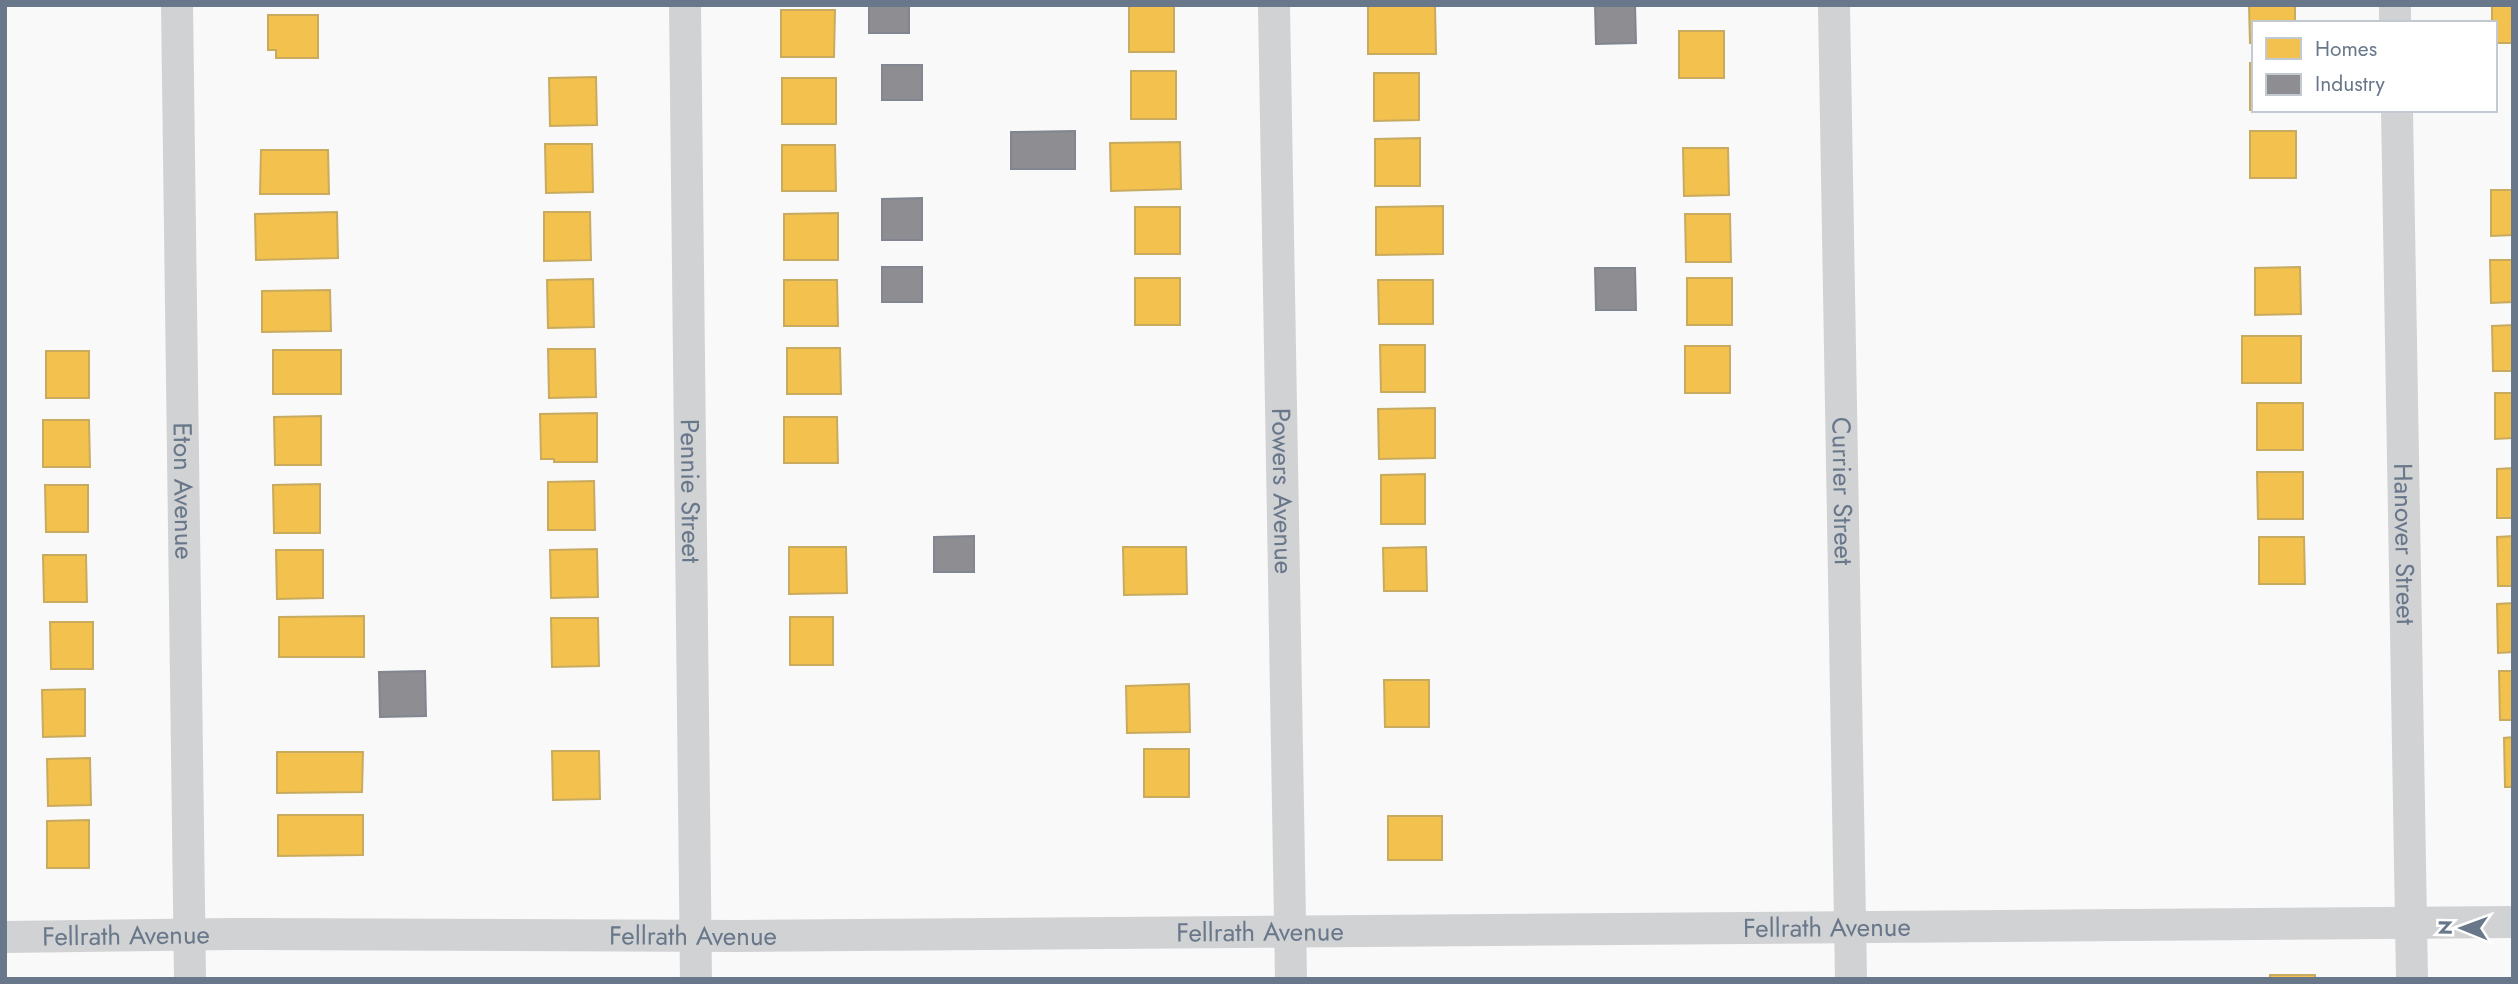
<svg xmlns="http://www.w3.org/2000/svg" width="2518" height="984" viewBox="0 0 2518 984" font-family="Jost,sans-serif">
  <style>
    .homes { fill: #f2c14e; stroke: #c9ab60; stroke-width: 2 }
    .industry { fill: #8d8d92; stroke: #828690; stroke-width: 2 }
    .lines { fill: none; stroke-linecap: round; stroke-linejoin: round }
    .street { stroke: #d1d2d4; stroke-width: 32 }
    .labels { text-anchor: middle; dominant-baseline: central; stroke-width: 7; stroke-linejoin: round; paint-order: stroke }
    .street-label { font-size: 26px; fill: #68778a; stroke: #fff }
  </style>
  <rect width="100%" height="100%" fill="#f9f9f9"/>
  <path class="homes" d="M1129 5H1174V52H1129Z
    M2249 5H2295V23H2254V43H2250Z
    M2492 5H2513V43H2495V23H2492Z
    M1368 6H1435L1436 54H1368Z
    M781 10H835L834 57H781Z
    M268 15H318V58H276V50H268Z
    M1679 31H1724V78H1679Z
    M2250 63H2254V110H2296H2250Z
    M1131 71H1176V119H1131Z
    M1374 73H1419V120L1374 121Z
    M596 77 597 125 550 126 549 78Z
    M782 78H836V124H782Z
    M2250 131H2296V178H2250Z
    M1420 138V186H1375V139Z
    M1180 142 1181 189 1111 191 1110 143Z
    M545 144H592L593 192 546 193Z
    M782 145H835L836 191H782Z
    M1683 148H1728L1729 195 1684 196Z
    M261 150H328L329 194H260Z
    M2491 190H2513V235L2491 236Z
    M1443 206V254L1376 255V207Z
    M1135 207H1180V254H1135Z
    M337 212 338 258 256 260 255 214Z
    M544 212H590L591 260 544 261Z
    M838 213V260H784V214Z
    M1685 214H1730L1731 262H1686Z
    M2490 260H2513V302L2491 303Z
    M2300 267 2301 314 2255 315V268Z
    M1135 278H1180V325H1135Z
    M1687 278H1732V325H1687Z
    M593 279 594 327 548 328 547 280Z
    M784 280H837L838 326H784Z
    M1378 280H1433V324H1379Z
    M330 290 331 331 262 332V291Z
    M2513 325V371H2493L2492 326Z
    M2242 336H2301V383H2242Z
    M1380 345H1425V392H1381Z
    M1685 346H1730V393H1685Z
    M787 348H840L841 394H787Z
    M548 349H595L596 397 549 398Z
    M273 350H341V394H273Z
    M46 351H89V398H46Z
    M2495 393H2513V438L2495 439Z
    M2257 403H2303V450H2257Z
    M1435 408V458L1379 459 1378 409Z
    M597 413V462H554V459H541L540 414Z
    M321 416V465H275L274 417Z
    M784 417H837L838 463H784Z
    M43 420H89L90 467H43Z
    M2513 468V518H2497V469Z
    M2257 472H2303V519H2258Z
    M1425 474V524H1381V475Z
    M594 481 595 530H548V482Z
    M320 484V533H274L273 485Z
    M45 485H88V532H46Z
    M2513 536V586H2498L2497 537Z
    M2259 537H2304L2305 584H2259Z
    M789 547H846L847 593 789 594Z
    M1123 547H1186L1187 594 1124 595Z
    M1426 547 1427 591H1384L1383 548Z
    M597 549 598 597 551 598 550 550Z
    M276 550H323V598L277 599Z
    M43 555H86L87 602H44Z
    M2513 603V652L2498 653 2497 604Z
    M364 616V657H279V617Z
    M790 617H833V665H790Z
    M551 618H598L599 666 552 667Z
    M50 622H93V669H51Z
    M2499 671H2513V720H2500Z
    M1384 680H1429V727H1385Z
    M1189 684 1190 732 1127 733 1126 686Z
    M85 689V736L43 737 42 690Z
    M2513 737V787H2505L2504 738Z
    M1144 749H1189V797H1144Z
    M552 751H599L600 799 553 800Z
    M277 752H363L362 792 277 793Z
    M90 758 91 805 48 806 47 759Z
    M278 815H363V855L278 856Z
    M1388 816H1442V860H1388Z
    M89 820V868H47V821Z
    M2270 975H2315V979H2270Z"/>
  <path class="industry" d="M869 5H909V33H869Z
    M1595 5H1635L1636 43 1596 44Z
    M882 65H922V100H882Z
    M1075 131V169H1011V132Z
    M922 198V240H882V199Z
    M882 267H922V302H882Z
    M1595 268H1635L1636 310H1596Z
    M974 536V572H934V537Z
    M425 671 426 716 380 717 379 672Z"/>
  <g class="lines">
    <g class="street">
      <path id="s1" d="M177 5 190 979"/>
      <path id="s2" d="M685 5 696 979"/>
      <path id="s3" d="M1274 5 1291 979"/>
      <path id="s4" d="M1834 5 1851 979"/>
      <path d="M2395 5V23"/>
      <path id="s5" d="M2397 110 2412 979"/>
      <path id="s6" d="M5 937 232 934 739 936 2513 922"/>
    </g>
  </g>
  <g class="labels">
    <g class="street-label">
      <text stroke="none"><textPath href="#s1" startOffset="486">Eton Avenue</textPath></text>
      <text stroke="none"><textPath href="#s2" startOffset="486">Pennie Street</textPath></text>
      <text stroke="none"><textPath href="#s3" startOffset="486">Powers Avenue</textPath></text>
      <text stroke="none"><textPath href="#s4" startOffset="486">Currier Street</textPath></text>
      <text stroke="none"><textPath href="#s5" startOffset="434">Hanover Street</textPath></text>
      <text stroke="none"><textPath href="#s6" startOffset="1822">Fellrath Avenue</textPath></text>
      <text stroke="none"><textPath href="#s6" startOffset="1255">Fellrath Avenue</textPath></text>
      <text stroke="none"><textPath href="#s6" startOffset="121">Fellrath Avenue</textPath></text>
      <text stroke="none"><textPath href="#s6" startOffset="688">Fellrath Avenue</textPath></text>
    </g>
  </g>
  <rect width="2518" height="984" fill="none" stroke="#68778a" stroke-width="14"/>
  <rect x="2252" y="21" width="245" height="91" fill="#ffffff" stroke="#c3c9d0" stroke-width="2"/>
  <rect x="2266" y="38" width="35" height="21" fill="#f2c14e" stroke="#c3c9d0" stroke-width="2"/>
  <text x="2315" y="56" font-size="21" fill="#68778a">Homes</text>
  <rect x="2266" y="74" width="35" height="21" fill="#8d8d92" stroke="#c3c9d0" stroke-width="2"/>
  <text x="2315" y="91" font-size="21" fill="#68778a">Industry</text>
  <g transform="translate(2462 928) rotate(271)" stroke="#ffffff" stroke-width="5" paint-order="stroke">
  <path d="M0-5L12 26L0 18L-12 26Z" fill="#68778a"/>
  <text y="-10" font-size="19" font-weight="bold" text-anchor="middle" fill="#68778a">N</text>
  </g>
</svg>
